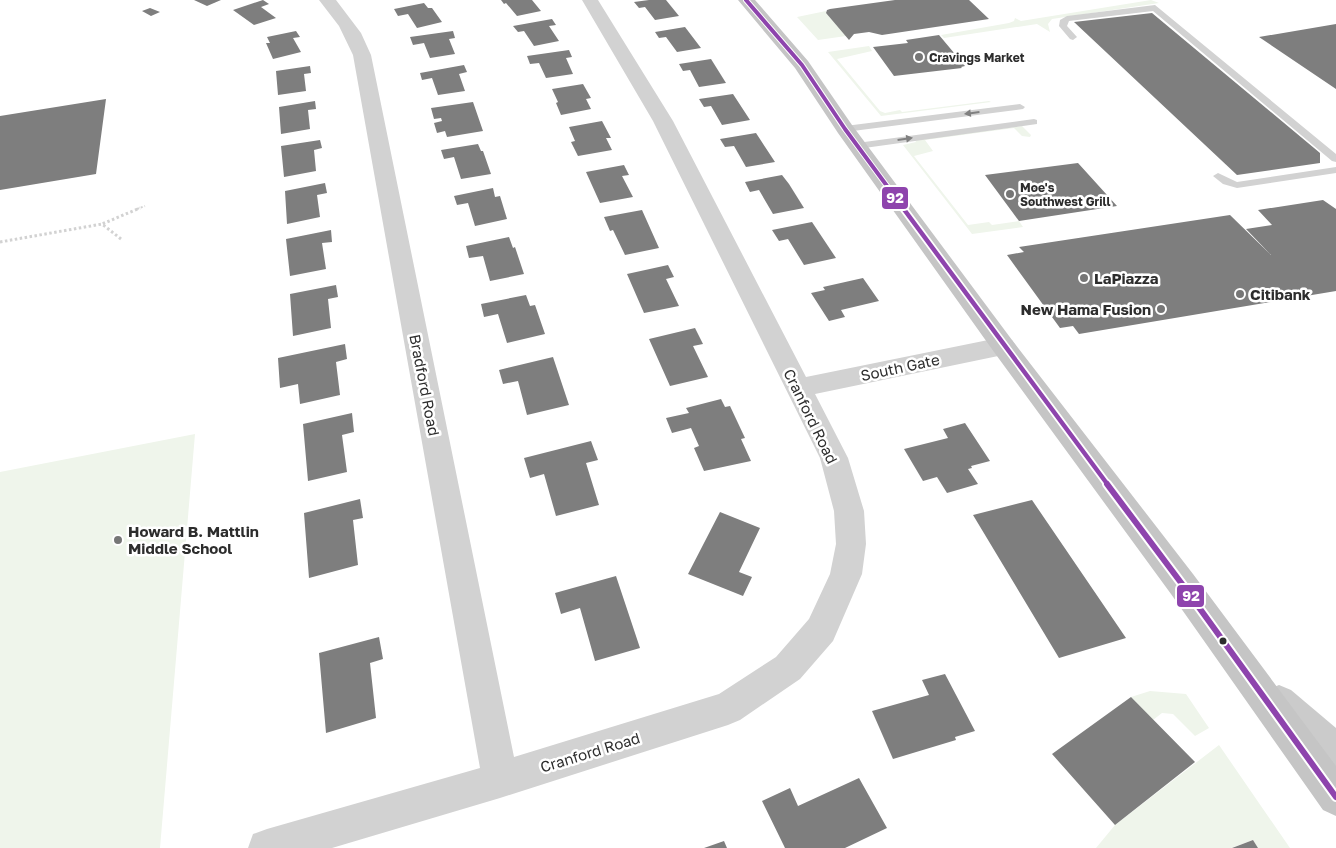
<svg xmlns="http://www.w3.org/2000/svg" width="1336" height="848" viewBox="0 0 1336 848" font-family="'Golos Text',sans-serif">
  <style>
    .green { fill: #eff5eb }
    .building { fill: #7e7e7e }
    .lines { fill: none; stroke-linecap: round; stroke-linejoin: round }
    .path-far1 { stroke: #d2d2d2; stroke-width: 2; stroke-dasharray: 2 2; stroke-linecap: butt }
    .path { stroke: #d2d2d2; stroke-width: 3; stroke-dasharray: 2.5 2.5; stroke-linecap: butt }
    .lane { fill: #d2d2d2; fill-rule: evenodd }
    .street { fill: #d2d2d2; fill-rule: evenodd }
    .secondary { fill: #cbcbcb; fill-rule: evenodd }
    .primary { fill: #c5c5c5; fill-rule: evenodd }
    .bus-1-far2-casing { stroke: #fff; stroke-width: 6 }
    .bus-1-far1-casing { stroke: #fff; stroke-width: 8 }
    .bus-1-casing { stroke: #fff; stroke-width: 10 }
    .bus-1-far2 { stroke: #8e44ad; stroke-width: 4 }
    .bus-1-far1 { stroke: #8e44ad; stroke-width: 4.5 }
    .bus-1 { stroke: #8e44ad; stroke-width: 6 }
    .oneway { fill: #808080 }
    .poi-dot { fill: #767676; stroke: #fff; stroke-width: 2 }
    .bus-dot { fill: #2d2d2d; stroke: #fff; stroke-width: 2 }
    .labels { text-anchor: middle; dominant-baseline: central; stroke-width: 5; stroke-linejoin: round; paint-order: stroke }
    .far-poi-label { font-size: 12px; font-weight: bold; fill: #2d2d2d; stroke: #fff; text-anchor: start }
    .poi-label { font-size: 15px; font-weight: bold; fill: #2d2d2d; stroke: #fff; text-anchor: start }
    .street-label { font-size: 15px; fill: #2d2d2d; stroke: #fff }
    .line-badge { stroke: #fff; stroke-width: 2 }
    .badge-label { font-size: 14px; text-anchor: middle; font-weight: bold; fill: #fff }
  </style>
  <rect width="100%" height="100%" fill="#fff"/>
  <path class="green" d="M1151 0 1159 3 1052 19 1048 24 1050 32 1037 24 944 38 941 35 1009 23 1014 21 1015 18 1021 21Z
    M826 11V13L846 36 818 40 797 17Z
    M869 46 872 51 837 59 880 111 885 113 900 110 902 112 989 101 991 102 881 116 828 52Z
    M1022 126 1031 135 1030 137 1022 136 1014 128 925 140 933 151 914 156 968 225 989 222 992 225 1019 221 1023 227 972 234 903 145 916 142 915 140Z
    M195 434 160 848H0V472Z
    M1150 691 1186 694 1209 728 1195 736 1173 714 1162 713 1153 720 1131 697Z
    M1219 745 1290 848H1258L1253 840 1231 848H1096L1115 825Z"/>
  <path class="building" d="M194 0H221L207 6Z
    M263 0 269 4 261 7 276 18 254 25 233 10Z
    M501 0H532L541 11 517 16 506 3 504 4Z
    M649 0H666L679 16 655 20 645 7 639 8 634 2Z
    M895 0H969L989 19 882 35 869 32 854 34 849 40 826 13 827 10 830 9Z
    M424 3 428 8H432L442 22 417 28 408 14 398 16 394 9Z
    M150 8 160 12 151 16 142 11Z
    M1152 13 1320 153V163L1237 175 1074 22Z
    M552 19 556 25 549 26 559 41 534 46 524 31 518 32 513 26Z
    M1336 24V89L1259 37Z
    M685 27 701 48 677 52 666 37 659 38 655 32Z
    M296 31 300 37 293 38 301 52 273 59 266 43H270L267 37Z
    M453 31 455 38 449 39 455 54 430 58 424 43 413 45 410 37Z
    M939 35 965 66 961 67 962 68 894 76 873 47 908 43 906 40Z
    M569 50 572 57 566 58 573 74 546 78 539 63 530 64 527 56Z
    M711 59 726 83 699 87 690 70 683 71 679 64Z
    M464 65 467 72 459 74 465 91 438 95 432 78 422 80 420 73Z
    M310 66 311 73 304 74 306 91 278 95 276 71Z
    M583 84 591 98 586 99 591 109 561 115 556 103 558 102 552 89Z
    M733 94 750 120 722 125 711 106 704 107 699 99Z
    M106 99 96 174 0 190V116Z
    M315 101 316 109 308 110 310 129 281 134 279 107Z
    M473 102 483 131 447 137 445 131 437 133 434 123 442 121 441 118 434 119 431 108Z
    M602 121 611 138H606L612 150 578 156 571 142 575 141 569 127Z
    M756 133 775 162 746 167 734 146 725 147 720 139Z
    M320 140 322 148 314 150 316 171 284 177 281 146Z
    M478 144 481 151H483L491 174 461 179 454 157 444 159 441 150Z
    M1078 163 1117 206 1019 221 985 175Z
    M624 165 629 175 622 176 633 197 600 203 586 172Z
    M782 175 789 184 804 208 773 214 759 190 750 192 745 182Z
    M325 183 327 193 317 195 320 217 287 224 285 191Z
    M493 188 495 197 500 196 507 219 475 226 468 203 457 205 454 196Z
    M1323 200 1336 209V291L1079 334 1073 326 1060 328 1007 255 1024 252 1019 247 1230 215 1271 255 1246 229 1272 225 1258 210Z
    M642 210 659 248 625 255 613 230 610 231 604 217Z
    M812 222 836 258 804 265 788 239 779 241 772 230Z
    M331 230 332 242 322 243 326 269 290 276 286 239Z
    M509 237 513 248 515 247 524 274 490 281 483 256 469 258 466 246Z
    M668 265 674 277 666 279 679 306 644 313 627 274Z
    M863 278 879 301 841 310 845 317 829 321 811 293 825 290 823 287Z
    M336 285 338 297 328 299 331 328 293 336 290 294Z
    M526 295 530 306 535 305 545 334 507 343 498 314 484 317 481 304Z
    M695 328 703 344 693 346 708 377 670 386 649 339Z
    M345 344 347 359 336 362 340 395 300 404 298 384 280 388 278 358Z
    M553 357 569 405 527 415 518 381 503 384 499 370Z
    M721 399 725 407 730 406 745 438 741 439 751 461 704 471 694 448 699 446 691 428 672 433 666 418 689 413 686 408Z
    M352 413 354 432 342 435 347 472 308 481 303 424Z
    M965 423 990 461 971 466 972 468 968 469 978 484 947 493 937 477 923 481 904 449 948 438 943 429Z
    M591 441 598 460 586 463 599 505 556 516 544 474 530 478 524 458Z
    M360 499 363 518 353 520 358 565 309 578 304 513Z
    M1032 500 1126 638 1059 658 973 515Z
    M720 512 760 528 739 572 752 577 743 596 688 574Z
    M616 576 640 648 595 661 580 608 561 614 555 593Z
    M379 637 383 659 370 663 376 718 326 733 319 653Z
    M945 674 975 731 955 737 956 740 893 759 872 711 929 695 922 680Z
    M1131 697 1195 762 1115 825 1052 754Z
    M859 778 887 828 845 848H785L762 801 790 788 798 806Z
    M1253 840 1258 848H1232Z
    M724 841 727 848H704Z"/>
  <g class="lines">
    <path class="path-far1" d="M137 209 145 206"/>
    <path class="path" d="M121 239 102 224 140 208
      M0 242 102 224"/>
    <path class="lane" d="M1155 5 1336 154V162L1332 161 1153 11 1069 21 1067 26 1077 37 1073 40 1070 39 1059 26 1060 20 1067 16Z
      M1020 104 1025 107 1023 109 845 132 840 129 845 126Z
      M1034 119 1037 120V124L857 149 852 146 857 143Z
      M1336 167V173L1237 188 1223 184 1213 176 1218 173 1237 182Z"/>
    <path class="street" d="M319 0H336L361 33 371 55 514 757 719 694 776 657 809 619 830 574 836 544 834 511 820 458 653 121 582 0H598L673 121 806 377 1003 337 1012 340 1016 346 1012 352 1003 355 815 394 848 458 864 511 866 544 862 574 833 641 800 679 740 720 728 725 500 798 332 848H248L253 834 267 829 480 768 353 55 339 26Z"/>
    <path class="secondary" d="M1279 685 1291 690 1336 728V770L1323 765 1267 714 1262 702 1267 690Z"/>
    <path class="primary" d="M738 0H755L808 61 852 125 1012 340 1193 574 1336 766V816L1323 810 1171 594 994 352 838 133 795 68Z"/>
    <g class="bus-1-far2-casing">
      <path id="bus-1-far2" d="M746 0 802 65 845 129 904 209"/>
    </g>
    <g class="bus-1-far1-casing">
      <path id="bus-1-far1" d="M903 208 1108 485"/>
    </g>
    <g class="bus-1-casing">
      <path id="bus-1" d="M1107 484 1182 584 1336 797"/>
    </g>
    <use href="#bus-1-far2" class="bus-1-far2"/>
    <use href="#bus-1-far1" class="bus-1-far1"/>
    <use href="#bus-1" class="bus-1"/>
  </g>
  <defs><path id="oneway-solid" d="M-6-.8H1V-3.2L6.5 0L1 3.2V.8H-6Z" transform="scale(1.25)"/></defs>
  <g class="oneway">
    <use href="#oneway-solid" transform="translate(972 113) rotate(173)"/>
    <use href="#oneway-solid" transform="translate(905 139) rotate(-8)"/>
  </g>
  <g class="poi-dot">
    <circle cx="919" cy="57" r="5"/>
    <circle cx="1010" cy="194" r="5"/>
    <circle cx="1084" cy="278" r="5"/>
    <circle cx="1240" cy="294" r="5"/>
    <circle cx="1161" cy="309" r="5"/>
    <circle cx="118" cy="540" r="5"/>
  </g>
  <circle class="bus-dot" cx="1223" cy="641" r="4.5"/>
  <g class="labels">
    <g class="far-poi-label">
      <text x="929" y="57">Cravings Market</text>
      <text x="1020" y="187">Moe's<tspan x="1020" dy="14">Southwest Grill</tspan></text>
    </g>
    <g class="poi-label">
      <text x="1094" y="278">LaPiazza</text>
      <text x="1250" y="294">Citibank</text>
      <text x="1151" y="309" text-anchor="end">New Hama Fusion</text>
      <text x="128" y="531">Howard B. Mattlin<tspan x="128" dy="17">Middle School</tspan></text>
    </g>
    <g class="street-label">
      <text transform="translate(900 367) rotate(-12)">South Gate</text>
      <text transform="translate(425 385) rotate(79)">Bradford Road</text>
      <text transform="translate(811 416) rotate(64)">Cranford Road</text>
      <text transform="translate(590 752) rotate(-17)">Cranford Road</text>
    </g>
  </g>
  <g class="line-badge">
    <rect x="881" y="186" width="28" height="24" rx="5" fill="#8e44ad"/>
    <rect x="1176" y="584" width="29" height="24" rx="5" fill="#8e44ad"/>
  </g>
  <g class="badge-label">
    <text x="895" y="203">92</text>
    <text x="1191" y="601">92</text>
  </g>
</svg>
